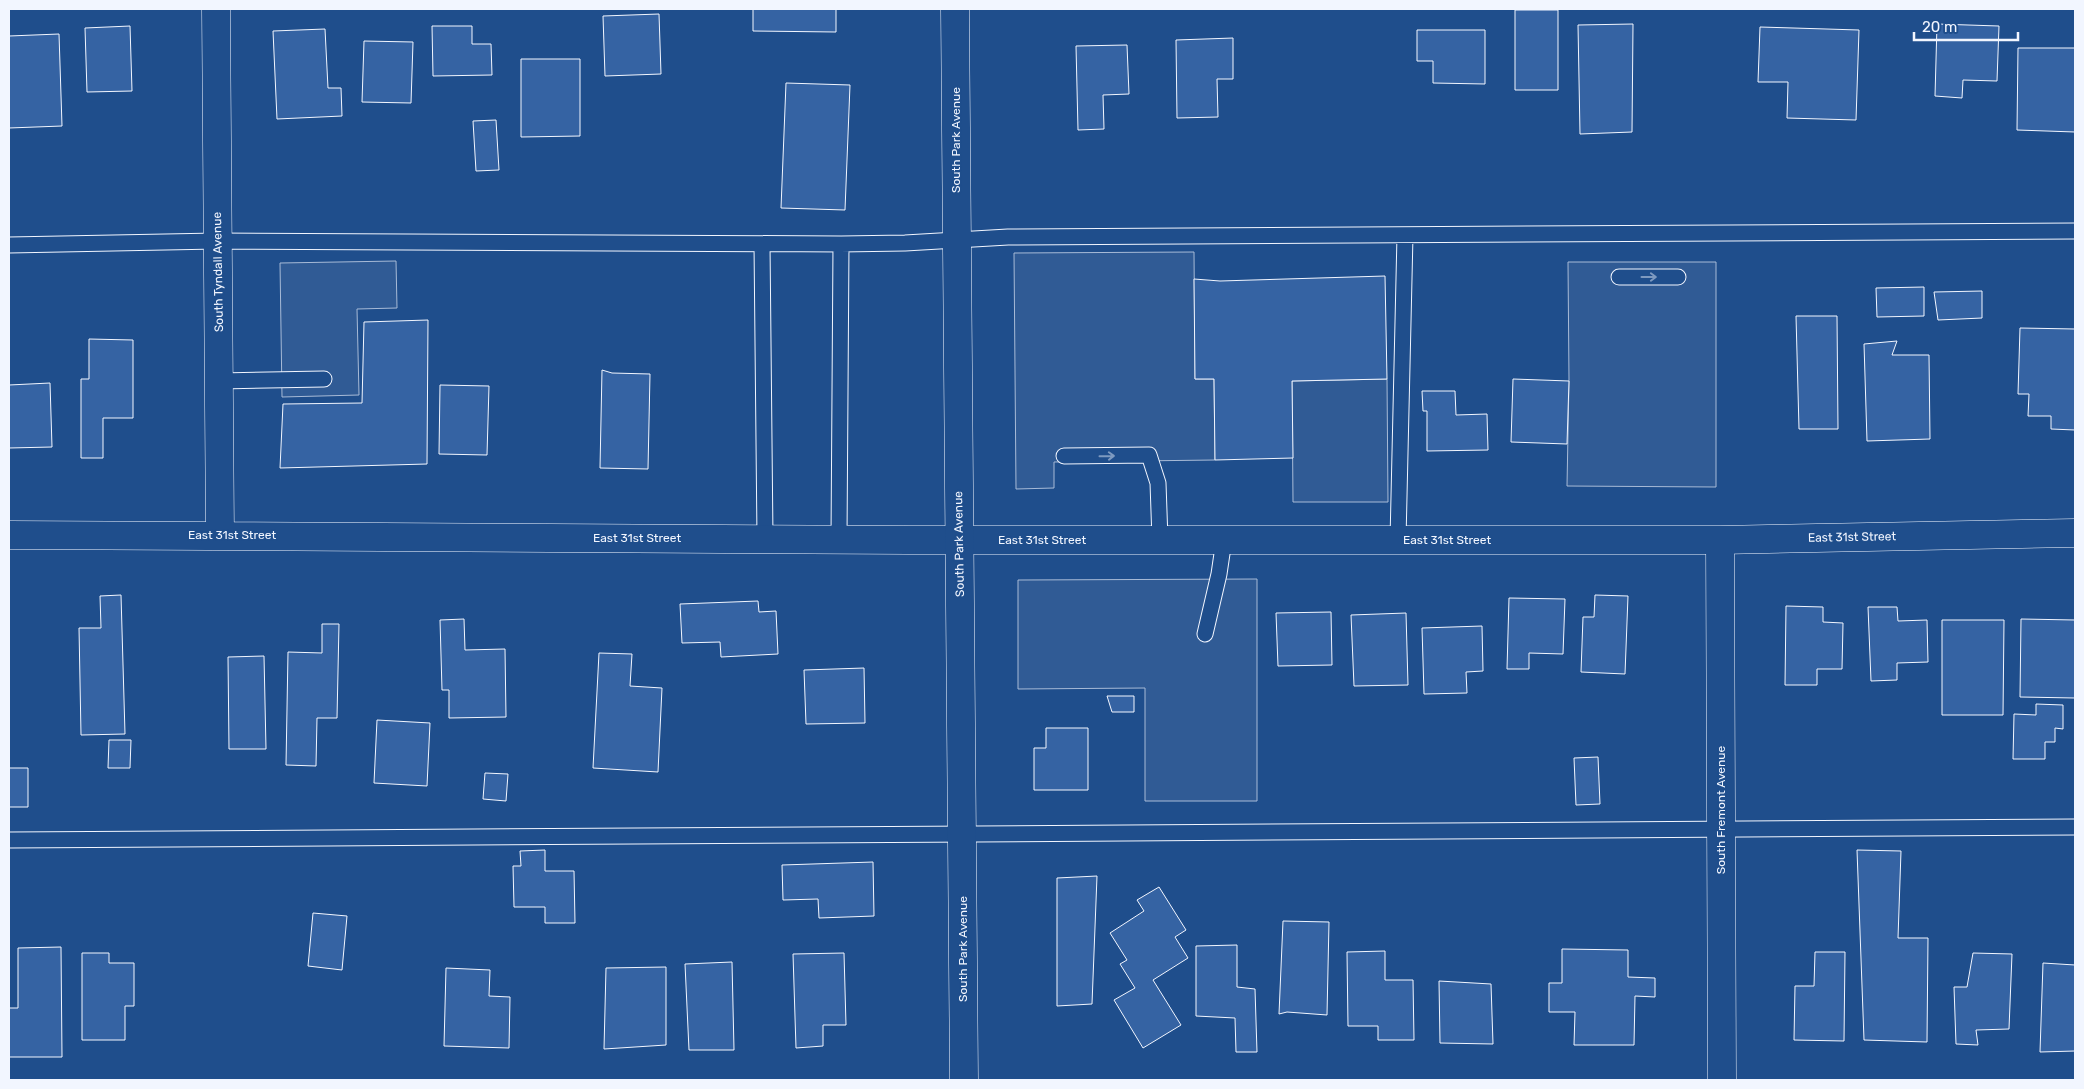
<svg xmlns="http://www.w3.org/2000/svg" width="2084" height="1089" viewBox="0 0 2084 1089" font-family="Rubik,sans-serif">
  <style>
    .parking { fill: #305b95; stroke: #a8bbd7 }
    .building { fill: #3563a3; stroke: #f2f6ff }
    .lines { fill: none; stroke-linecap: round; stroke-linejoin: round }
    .service-casing { stroke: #f2f6ff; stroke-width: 17 }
    .minor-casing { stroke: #f2f6ff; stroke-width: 29 }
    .secondary-casing { stroke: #f2f6ff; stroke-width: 29 }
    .service { stroke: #1f4e8c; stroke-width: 15 }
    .minor { stroke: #1f4e8c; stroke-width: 28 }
    .secondary { stroke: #1f4e8c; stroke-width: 28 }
    .oneway { stroke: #7e9ac0 }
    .labels { text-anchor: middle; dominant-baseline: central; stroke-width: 4; stroke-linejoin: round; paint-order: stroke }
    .street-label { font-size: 12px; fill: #f2f6ff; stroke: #1f4e8c }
  </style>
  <rect width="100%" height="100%" fill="#1f4e8c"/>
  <path class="parking" d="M1194 252 1195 379H1214L1215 460 1054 462V488L1016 489 1014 253Z
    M396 261 397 308 357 309 359 395 282 397 280 263Z
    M1568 262H1716V487L1567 486 1569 381Z
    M1387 379 1388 502H1293L1292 381Z
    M1257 579V801H1145V688L1018 689V580Z"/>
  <path class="building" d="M753 9H836V32L753 31Z
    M1515 10H1558V90H1515Z
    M659 14 661 74 605 76 603 16Z
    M1633 24 1632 132 1580 134 1578 25Z
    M1937 24 1999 26 1997 81 1963 80 1962 98 1935 96Z
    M130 26 132 91 87 92 85 28Z
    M432 26H472V44H491L492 75 433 76Z
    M1760 27 1859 30 1856 120 1787 118 1788 82H1758Z
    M325 29 328 88H341L342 116 277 119 273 31Z
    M1417 30H1485V84L1433 83V61H1417Z
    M59 34 62 126 9 128V36Z
    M1233 38V79H1217L1218 117 1177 118 1176 40Z
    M364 41 413 42 411 103 362 102Z
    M1127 45 1129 94 1103 95 1104 129 1078 130 1076 46Z
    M2018 48H2075V132L2017 130Z
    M521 59H580V136L521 137Z
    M786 83 850 85 845 210 781 208Z
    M496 120 499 170 476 171 473 121Z
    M1385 276 1387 379 1292 381 1293 458 1215 460 1214 379H1195L1194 279 1220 281Z
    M1924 287V316L1877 317 1876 288Z
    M1982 291V318L1938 320 1934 292Z
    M1796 316H1837L1838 429H1799Z
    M428 320 427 464 280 468 283 404 362 403 364 322Z
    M2020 328 2075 329V430L2051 429V416H2028L2029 394H2018Z
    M89 339 133 340V418H103V458H81V379H89Z
    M1897 341 1892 355H1929L1930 439 1867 441 1864 344Z
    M602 370 612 373 650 374 648 469 600 468Z
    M1513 379 1569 381 1567 444 1511 442Z
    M50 383 52 447 9 448V385Z
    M440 385 489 386 487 455 439 454Z
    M1422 391H1455L1456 415 1487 414 1488 450 1427 451V411H1423Z
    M121 595 125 734 81 735 79 628H101L100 596Z
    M1595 595 1628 596 1625 674 1581 672 1583 617H1594Z
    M1509 598 1565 599 1563 654 1529 653V669H1507Z
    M758 601 759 612 776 611 778 654 721 657 720 642 682 643 680 604Z
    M1786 606 1823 607V622L1843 623 1842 669H1817V685H1785Z
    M1868 607H1897L1898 621 1927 620 1928 662 1897 663V680L1871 681Z
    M1331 612 1332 665 1278 666 1276 613Z
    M1406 613 1408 685 1354 686 1351 615Z
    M464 619 465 650 505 649 506 717 449 718V690H442L440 620Z
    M2021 619 2075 620V698L2020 697Z
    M1942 620H2004L2003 715H1942Z
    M322 624H339L337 718H317L316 766 286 765 288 652 322 653Z
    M1482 626 1483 671 1466 672 1467 693 1424 694 1422 628Z
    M599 653 632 654 630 686 662 688 658 772 593 768Z
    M264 656 266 749H229L228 657Z
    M864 668 865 723 806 724 804 670Z
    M1107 696H1134V712H1112Z
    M2036 704 2063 705V729L2055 728V742H2045V759H2013L2014 714 2036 715Z
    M377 720 430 723 427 786 374 783Z
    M1046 728H1088V790H1034V748H1046Z
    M109 740H131L130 768H108Z
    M1598 757 1600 804 1576 805 1574 758Z
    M9 768H28V807H9Z
    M485 773 508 774 506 801 483 799Z
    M545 850V871H574L575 923H545V907H514L513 866H521L520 851Z
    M1857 850 1901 851 1898 938H1928L1927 1042 1864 1040Z
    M873 862 874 916 819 918 818 899 783 900 782 865Z
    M1097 876 1092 1004 1057 1006V878Z
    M1159 887 1186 930 1175 937 1188 958 1153 980 1181 1025 1143 1048 1114 1000 1135 988 1120 964 1127 960 1110 933 1144 911 1137 900Z
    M313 913 347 916 342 970 308 966Z
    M1283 921 1329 922 1327 1015 1287 1012 1279 1014Z
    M1237 945V987L1255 989 1257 1052H1236L1235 1018 1196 1016V946Z
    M61 947 62 1057H9V1008H18V948Z
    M1562 949 1628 950V977L1655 978V997L1635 996 1634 1045H1574L1575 1012H1549V983H1562Z
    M1385 951V980H1413L1414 1040H1378V1026H1348L1347 952Z
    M1815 952H1845L1844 1041 1794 1040 1795 986H1814Z
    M82 953H109V963H134V1006H125V1040H82Z
    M844 953 846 1025H823V1046L796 1048 793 954Z
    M1973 953 2012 954 2009 1029 1976 1030 1978 1045 1956 1044 1954 987H1967Z
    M732 962 734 1050H689L685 964Z
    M2043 963 2075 965V1051L2040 1052Z
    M666 967V1045L604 1049 606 968Z
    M446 968 490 970 489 996 510 997 509 1048 444 1046Z
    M1439 981 1491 984 1493 1044 1440 1043Z"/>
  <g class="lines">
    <g class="service-casing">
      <path id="service" d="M762 244 765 539
        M9 245 217 241 841 244 905 243 1008 237 2075 231
        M1619 277H1678
        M219 381 324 379
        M1064 456 1149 455 1158 483 1160 540
        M839 539 841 244
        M1398 540 1405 235
        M1205 634 1219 574 1224 540
        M9 840 2075 827"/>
    </g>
    <g class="minor-casing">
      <path id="minor" d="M216 9 220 535
        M9 535 909 540H1720L2075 533
        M1720 540 1722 1080"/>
    </g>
    <g class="secondary-casing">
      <path id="secondary" d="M955 9 964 1080"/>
    </g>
    <use href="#service" class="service"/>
    <use href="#minor" class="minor"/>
    <use href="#secondary" class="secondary"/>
  </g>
  <defs><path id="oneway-shaft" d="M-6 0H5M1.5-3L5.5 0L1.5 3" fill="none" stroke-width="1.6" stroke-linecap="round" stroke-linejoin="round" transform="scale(1.25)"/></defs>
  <g class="oneway">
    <use href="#oneway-shaft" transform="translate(1649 277)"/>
    <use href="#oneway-shaft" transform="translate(1107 456) rotate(-1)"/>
  </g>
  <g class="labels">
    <g class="street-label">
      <text transform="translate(956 140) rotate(-90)">South Park Avenue</text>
      <text transform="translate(218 272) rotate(-91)">South Tyndall Avenue</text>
      <text x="232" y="535">East 31st Street</text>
      <text transform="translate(1852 537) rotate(-1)">East 31st Street</text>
      <text x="637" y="538">East 31st Street</text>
      <text x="1042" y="540">East 31st Street</text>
      <text x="1447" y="540">East 31st Street</text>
      <text transform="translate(959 544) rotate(-91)">South Park Avenue</text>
      <text transform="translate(1721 810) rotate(-90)">South Fremont Avenue</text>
      <text transform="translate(963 949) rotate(-90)">South Park Avenue</text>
    </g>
  </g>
  <rect width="2084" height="1089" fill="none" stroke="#f2f6ff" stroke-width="20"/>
  <path d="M1914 32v8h104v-8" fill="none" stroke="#f2f6ff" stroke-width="2.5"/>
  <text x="1922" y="32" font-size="15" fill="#f2f6ff" stroke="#1f4e8c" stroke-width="4" paint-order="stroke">20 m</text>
</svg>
